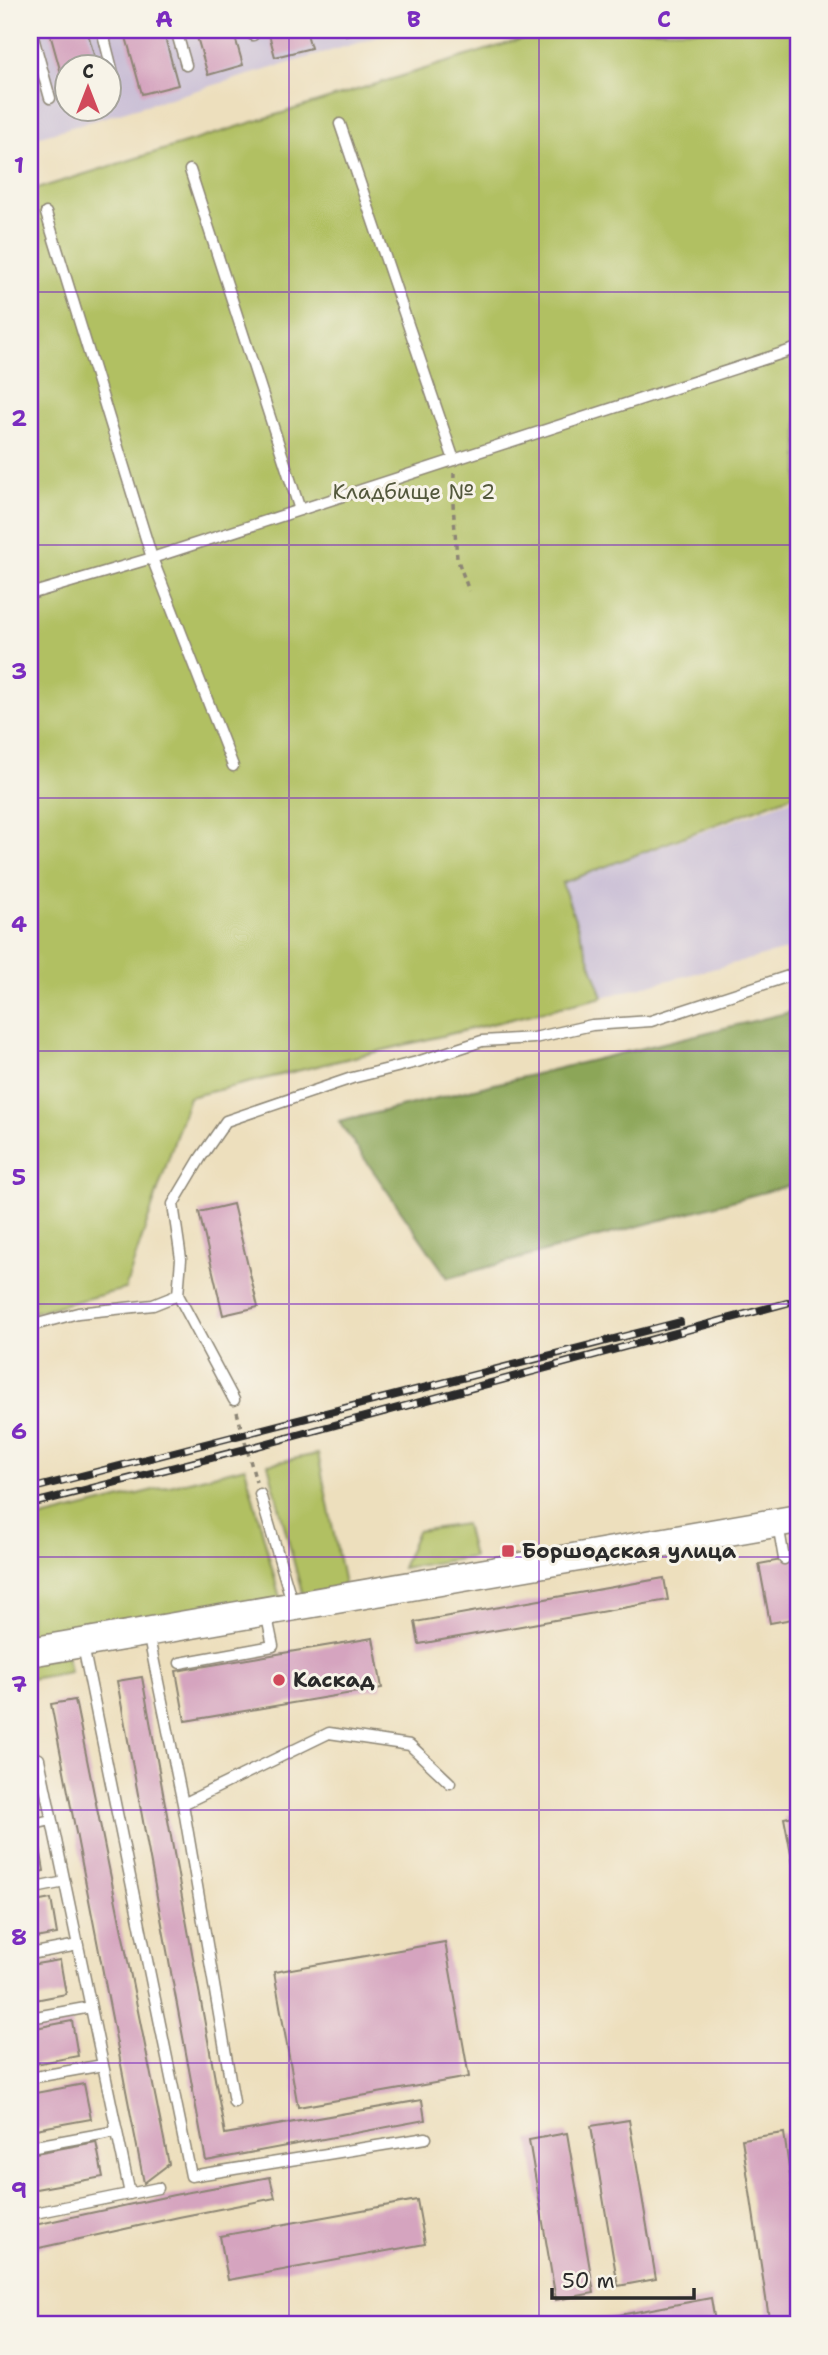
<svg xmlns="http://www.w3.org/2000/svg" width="828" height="2355" viewBox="0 0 828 2355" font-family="'Shantell Sans',sans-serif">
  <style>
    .industrial { fill: #cabfd6; fill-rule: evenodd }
    .green { fill: #b1c062; stroke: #6e7646; stroke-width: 2 }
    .forest { fill: #8ca658; stroke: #5c6842; stroke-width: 2 }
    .building { fill: #d5a4bf }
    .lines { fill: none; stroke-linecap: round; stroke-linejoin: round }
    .service-casing { stroke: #8c8574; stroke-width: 13 }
    .tertiary-casing { stroke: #8c8574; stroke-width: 31 }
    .path { stroke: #8c8574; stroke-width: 3.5; stroke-dasharray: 5 5; stroke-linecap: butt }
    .service { stroke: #fff; stroke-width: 10 }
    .tertiary { stroke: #fff; stroke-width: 28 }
    .rail-casing { stroke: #2b2b2b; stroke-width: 8 }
    .rail { stroke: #f7f3e8; stroke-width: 5; stroke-dasharray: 16; stroke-linecap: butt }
    .grid { fill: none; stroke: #7b2cbf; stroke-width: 2; stroke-opacity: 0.55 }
    .poi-dot { fill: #d1495b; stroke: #f7f3e8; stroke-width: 2.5 }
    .labels { text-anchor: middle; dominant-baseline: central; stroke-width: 6; stroke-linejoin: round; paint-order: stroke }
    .park-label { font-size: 21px; fill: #53583c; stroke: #f7f3e8 }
    .poi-label { font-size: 21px; font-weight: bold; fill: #2b2b2b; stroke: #f7f3e8; text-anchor: start }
    .neatline { fill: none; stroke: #7b2cbf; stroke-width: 2.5 }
    .grid-label { font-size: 23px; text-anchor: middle; font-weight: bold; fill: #7b2cbf }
  </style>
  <rect width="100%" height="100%" fill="#f7f3e8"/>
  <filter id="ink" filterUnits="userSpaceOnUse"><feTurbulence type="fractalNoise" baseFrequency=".0143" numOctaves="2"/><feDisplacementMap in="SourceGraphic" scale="14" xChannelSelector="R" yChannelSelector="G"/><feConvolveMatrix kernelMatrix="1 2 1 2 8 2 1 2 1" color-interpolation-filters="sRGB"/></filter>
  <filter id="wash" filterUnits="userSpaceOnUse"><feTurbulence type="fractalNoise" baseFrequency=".00686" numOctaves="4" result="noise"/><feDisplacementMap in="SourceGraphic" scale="28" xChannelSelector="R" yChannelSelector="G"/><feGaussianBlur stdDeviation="1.57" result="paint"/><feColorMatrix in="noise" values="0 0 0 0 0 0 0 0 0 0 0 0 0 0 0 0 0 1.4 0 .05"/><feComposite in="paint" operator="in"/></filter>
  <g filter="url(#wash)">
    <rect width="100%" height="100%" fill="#eddfbd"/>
    <path class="industrial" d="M30 30H402L30 139ZM66 66H108V108H66Z
      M798 797V947L603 997 561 883Z"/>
    <path class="green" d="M551 30H798V793L562 883 603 997 189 1097 125 1289 30 1313V191Z
      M318 1454 345 1589 303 1597 268 1464Z
      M245 1467 281 1602 30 1644V1521Z
      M465 1524 473 1557 402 1568 417 1531Z
      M67 1655 70 1672 30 1679V1662Z"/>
    <path class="forest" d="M798 1010V1183L448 1278 339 1122Z"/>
    <g id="blocks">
      <path class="building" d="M49 30H87L97 66H66V91Z
        M124 30H163L178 85 142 94Z
        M195 30H233L243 65 208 75Z
        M268 30H306L311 48 275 57Z
        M345 30H364V31L346 35Z
        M30 99 37 122 30 124Z
        M70 108H93V109L72 115Z
        M233 1204 258 1307 223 1315 199 1212Z
        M798 1557V1618L770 1623 759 1564Z
        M664 1578 668 1600 419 1644 415 1622Z
        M373 1638 382 1688 185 1721 176 1671Z
        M142 1677 225 2134 422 2100 425 2120 206 2161 117 1681Z
        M75 1700 169 2164 144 2183 51 1704Z
        M798 1815V1884L797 1885 784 1818Z
        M38 1836 44 1871 30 1874V1838Z
        M51 1899 57 1934 30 1939V1903Z
        M445 1942 469 2077 298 2107 274 1972Z
        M60 1960 66 1994 30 2001V1965Z
        M72 2021 78 2056 30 2065V2029Z
        M84 2084 91 2119 30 2130V2094Z
        M629 2120 656 2279 618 2286 591 2126Z
        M567 2133 594 2293 556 2300 529 2140Z
        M784 2133 798 2231V2325H770L742 2139Z
        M96 2142 103 2177 30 2190V2154Z
        M270 2177 275 2198 179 2217 30 2250V2226L174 2195Z
        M417 2200 425 2244 228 2280 220 2236Z
        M711 2298 715 2322 696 2325H566Z"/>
    </g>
  </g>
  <g filter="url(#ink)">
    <use href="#blocks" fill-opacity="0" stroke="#8c8574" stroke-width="2"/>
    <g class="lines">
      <g class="service-casing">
        <path id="service" d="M31 30 50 98
          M102 30 115 81
          M176 30 186 65
          M251 30 253 35
          M340 124 454 460
          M190 170 300 510
          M46 213 152 558 233 766
          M30 594 152 558 798 348
          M30 1326 78 1313 153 1305 178 1295
          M234 1400 178 1295 181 1259 173 1204 201 1157 226 1121 352 1078 417 1062 482 1041 534 1038 592 1025 651 1021 798 973
          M260 1494 293 1605
          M778 1524 784 1559
          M148 1633 183 1804 234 2102
          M83 1646 191 2176 426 2138
          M180 1663 273 1646 266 1612
          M30 1760 39 1759 130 2194
          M183 1804 329 1733 410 1745 450 1783
          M30 1825 51 1820
          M30 1889 65 1882
          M30 1954 78 1945
          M30 2018 91 2007
          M30 2078 103 2065
          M30 2147 117 2131
          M30 2214 158 2188"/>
      </g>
      <g class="tertiary-casing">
        <path id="tertiary" d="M30 1652 798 1519"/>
      </g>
      <path class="path" d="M454 473 453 504 457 558 469 591
        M237 1412 256 1482"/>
      <use href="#service" class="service"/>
      <use href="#tertiary" class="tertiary"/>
      <g class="rail-casing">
        <path id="rail" d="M30 1489 680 1322
          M30 1504 246 1449 798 1300"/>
      </g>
      <use href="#rail" class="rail"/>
    </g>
  </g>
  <path class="grid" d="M289 30V2325M539 30V2325M30 292H798M30 545H798M30 798H798M30 1051H798M30 1304H798M30 1557H798M30 1810H798M30 2063H798"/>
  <g class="poi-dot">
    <rect x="501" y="1544" width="14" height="14" rx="3.5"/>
    <circle cx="279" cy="1680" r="7"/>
  </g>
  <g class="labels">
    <g class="park-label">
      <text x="414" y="492">Кладбище № 2</text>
    </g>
    <g class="poi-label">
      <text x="522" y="1551">Боршодская улица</text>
      <text x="293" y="1680">Каскад</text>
    </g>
  </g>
  <rect width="828" height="2355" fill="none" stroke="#f7f3e8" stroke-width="77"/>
  <g transform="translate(88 88)"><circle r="33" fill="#f7f3e8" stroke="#a5a39c" stroke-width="2"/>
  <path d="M0-5L12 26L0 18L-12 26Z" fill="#d1495b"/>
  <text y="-10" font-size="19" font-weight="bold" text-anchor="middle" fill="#2b2b2b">С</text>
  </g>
  <path d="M552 2288v10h142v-10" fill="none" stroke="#2b2b2b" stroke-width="3.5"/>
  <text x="562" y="2288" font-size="21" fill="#2b2b2b" stroke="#f7f3e8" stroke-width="5" paint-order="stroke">50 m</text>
  <rect x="38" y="38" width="752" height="2278" class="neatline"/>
  <g class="grid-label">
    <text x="164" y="27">A</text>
    <text x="414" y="27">B</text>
    <text x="664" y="27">C</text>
    <text x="19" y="173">1</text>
    <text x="19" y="426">2</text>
    <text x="19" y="679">3</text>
    <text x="19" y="932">4</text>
    <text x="19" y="1185">5</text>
    <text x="19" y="1439">6</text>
    <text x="19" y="1692">7</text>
    <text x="19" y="1945">8</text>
    <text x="19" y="2198">9</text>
  </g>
</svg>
